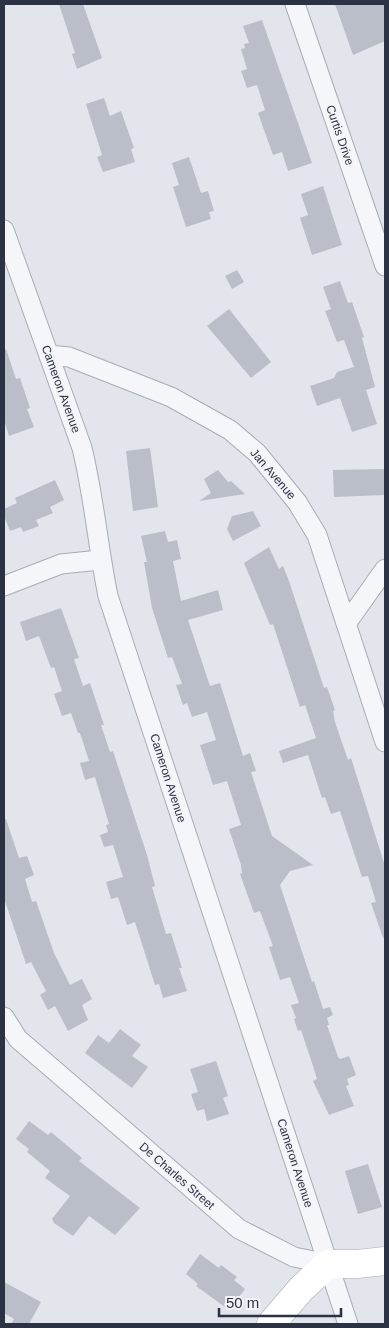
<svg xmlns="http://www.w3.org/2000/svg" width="389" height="1328" viewBox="0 0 389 1328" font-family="Arial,sans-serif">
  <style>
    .building { fill: #babec8 }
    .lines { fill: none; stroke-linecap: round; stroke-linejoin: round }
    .street-casing { stroke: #a7acb5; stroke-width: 21 }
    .secondary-casing { stroke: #a7acb5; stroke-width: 29 }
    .street { stroke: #f5f6f9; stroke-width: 19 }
    .secondary { stroke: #fff; stroke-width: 28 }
    .labels { text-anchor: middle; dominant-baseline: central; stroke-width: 4; stroke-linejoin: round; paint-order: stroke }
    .street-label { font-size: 12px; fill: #2a3243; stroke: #f2f4f8 }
  </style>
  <rect width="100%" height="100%" fill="#e2e5eb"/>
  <path class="building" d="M59 4H83L102 58 77 69 72 54 75 53Z
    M335 4H385V41L353 55Z
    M262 20 312 163 288 171 282 152 273 155 258 113 265 110 257 85 247 88 241 71 247 69 241 49 245 48 244 44 249 43 243 26Z
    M104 98 110 116 121 111 134 148 131 149 135 162 103 172 97 157 102 155 86 104Z
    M189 157 201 193 208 191 214 211 209 212 211 219 186 227 173 187 179 185 172 163Z
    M323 186 342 245 312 255 300 218 308 215 301 194Z
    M237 270 244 282 232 289 225 276Z
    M340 281 348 303 352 302 364 337 362 338 375 387 366 390 377 424 352 432 340 398 317 406 310 386 334 378 337 372 354 367 344 340 337 342 325 311 331 309 323 287Z
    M229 309 271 362 251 378 207 326Z
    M6 349 16 379 20 378 30 408 27 409 34 427 9 436 4 420V350Z
    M150 448 158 507 133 511 126 451Z
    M385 469V495L334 497 333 470Z
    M218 470 228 482 231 481 245 494 199 501 211 493 204 479Z
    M55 480 64 500 50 507 53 513 36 520 39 526 23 532 21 527 10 531 4 516V509L17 503 15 498Z
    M253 511 261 526 233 541 227 529 232 516Z
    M165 531 168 542 177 540 181 559 173 561 181 601 218 590 223 610 188 620 210 686 220 683 243 756 250 753 256 771 251 772 272 836 313 865 290 871 280 885 312 982 314 981 323 1009 330 1007 333 1015 327 1018 329 1025H327L338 1057 340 1059 349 1056 356 1075 347 1079 349 1085 346 1086 354 1106 329 1115 313 1081 317 1079 313 1066 301 1030 298 1031 294 1019 296 1018 291 1005 299 1003 290 977 280 980 269 947 273 946 260 911 254 913 240 874 242 873 241 865 229 829 241 825 227 781 213 785 200 745 216 740 207 712 192 717 187 703 183 705 176 685 182 684 172 657 168 658 152 608 144 562H147L141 536Z
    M269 547 279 569 283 566 289 581 324 688 327 687 335 710 333 711 335 722 348 760 351 758 385 866V937L383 938 371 903 376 902 368 876 362 877 340 811 331 814 325 797 322 798 308 755 283 763 279 751 316 738 305 705 300 707 273 624 270 625 244 563Z
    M61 608 79 658 74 659 83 686 90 683 104 725H101L110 752 113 751 147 855 155 886 152 887 166 934 171 933 182 968H179L187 991 163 998 159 984 155 985 135 922 127 925 118 897 111 899 106 882 123 877 113 845 104 847 100 835 108 832 106 825 109 824 95 777 85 780 80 763 89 761 80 733H78L71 713 62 716 54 694 62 691 54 667 51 668 39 636 26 641 20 622Z
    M4 819H6L19 858 27 856 34 875 25 879 32 902 36 901 54 953 70 985 82 979 92 999 82 1005 88 1020 68 1031 55 1006 48 1010 40 995 46 991 31 962 26 964 4 898Z
    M120 1029 141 1045 132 1056 148 1067 132 1088 85 1053 98 1035 109 1043Z
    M216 1061 228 1096 223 1098 229 1114 207 1121 204 1109 197 1111 191 1094 198 1092 190 1069Z
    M29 1121 48 1135 51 1132 82 1158 79 1161 140 1208 115 1235 89 1216 73 1236 54 1223 52 1219 70 1196 45 1178 50 1171 27 1152 29 1149 16 1139Z
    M368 1164 382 1207 358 1214 345 1171Z
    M200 1254 219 1268 221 1265 237 1277 234 1280 245 1289 229 1310 196 1286 198 1284 186 1274Z
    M4 1282 41 1302 29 1324H11L14 1319 4 1313Z"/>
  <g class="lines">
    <g class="street-casing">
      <path id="street" d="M295 4 385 266
        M4 230 82 448C94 497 98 547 108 596L348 1324
        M49 355 69 357 171 397 230 430 257 453 297 502 317 535 385 742
        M4 586 61 564 100 560
        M346 624 385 569
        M4 1017 18 1039 239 1229 294 1257 328 1264"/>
    </g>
    <g class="secondary-casing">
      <path id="secondary" d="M271 1324 301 1289 328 1264H357L385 1261"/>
    </g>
    <use href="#street" class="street"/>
    <use href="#secondary" class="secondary"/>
  </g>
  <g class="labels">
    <g class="street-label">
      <text transform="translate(340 135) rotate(71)">Curtis Drive</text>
      <text transform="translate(61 389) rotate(70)">Cameron Avenue</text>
      <text transform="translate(273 474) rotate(49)">Jan Avenue</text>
      <text transform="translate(168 778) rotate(72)">Cameron Avenue</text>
      <text transform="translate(295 1163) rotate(72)">Cameron Avenue</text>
      <text transform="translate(177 1176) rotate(41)">De Charles Street</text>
    </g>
  </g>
  <rect width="389" height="1328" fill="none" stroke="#2a3243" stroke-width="10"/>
  <path d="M219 1308v8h122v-8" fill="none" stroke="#2a3243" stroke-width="2.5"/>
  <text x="226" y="1308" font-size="15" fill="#2a3243" stroke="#f2f4f8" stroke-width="4" paint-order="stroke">50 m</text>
</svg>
